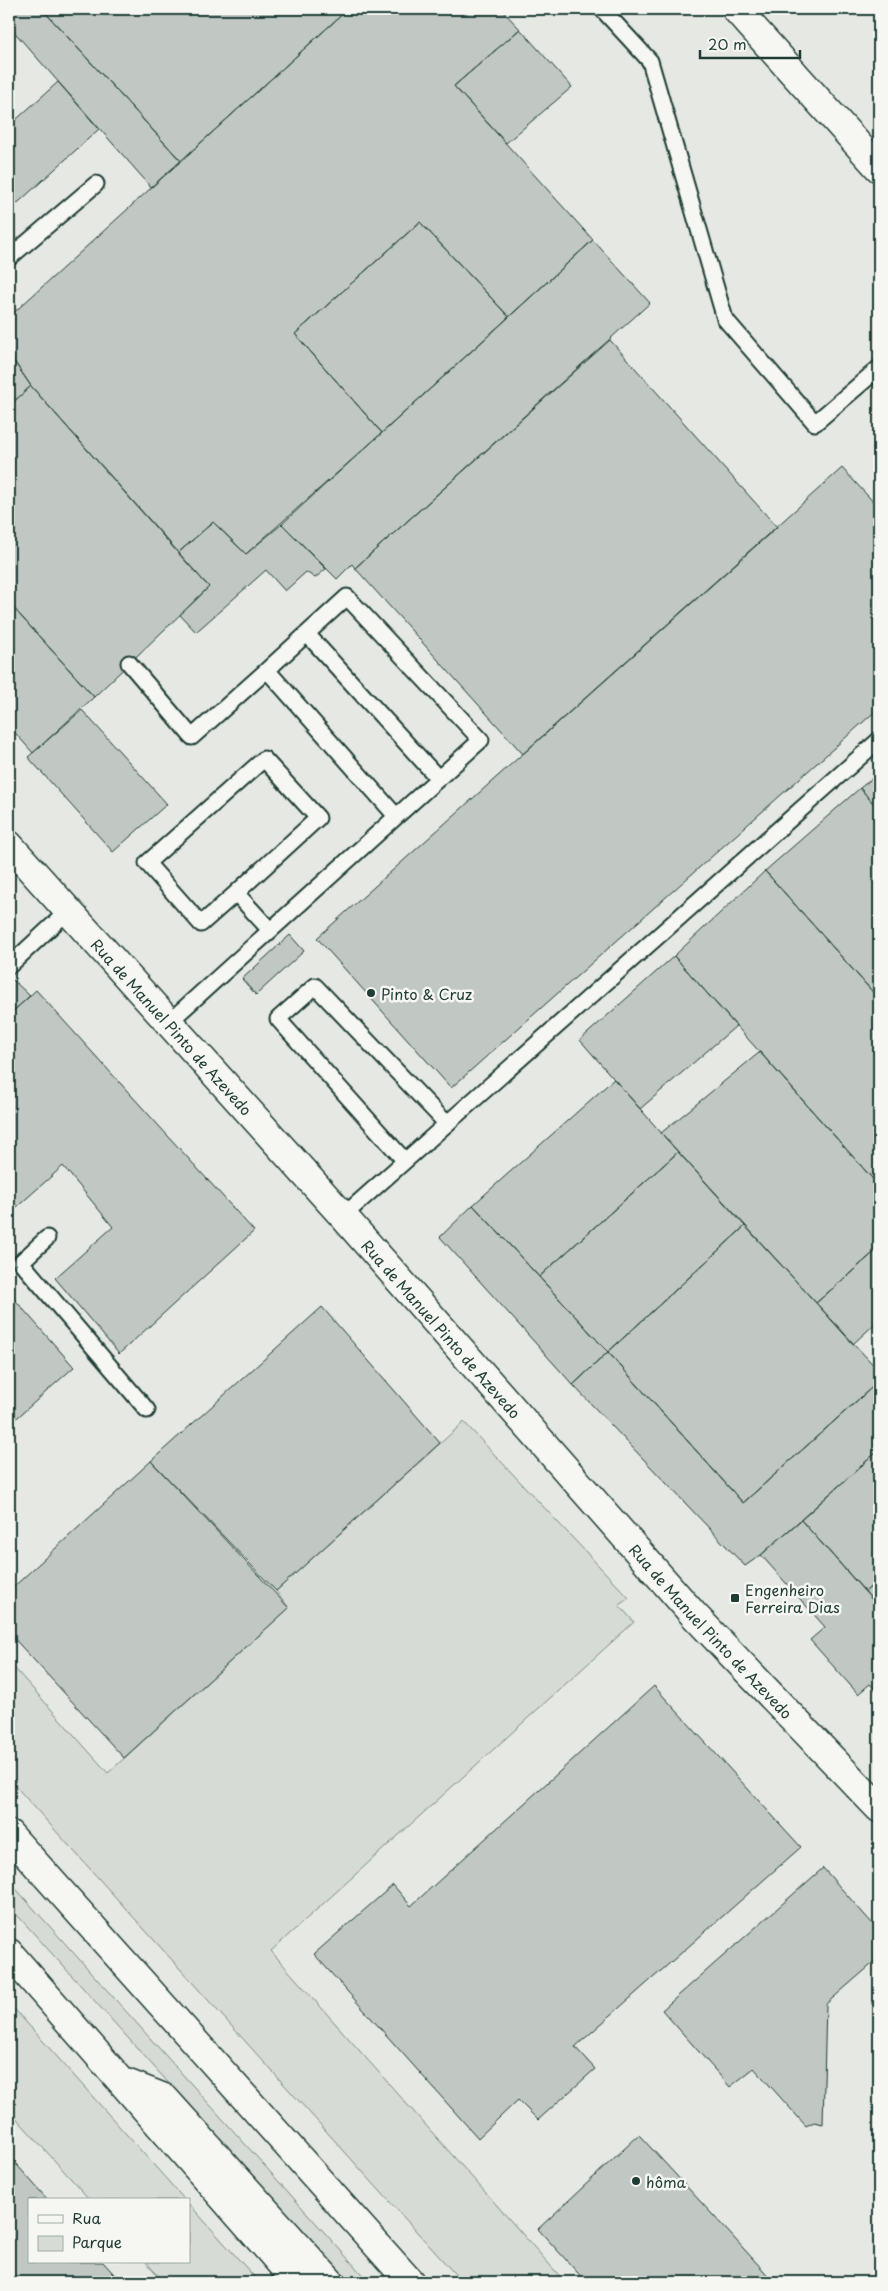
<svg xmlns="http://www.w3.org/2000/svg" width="888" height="2291" viewBox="0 0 888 2291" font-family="'Playpen Sans',sans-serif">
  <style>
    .built { fill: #e6e8e4; fill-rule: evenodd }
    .green { fill: #d6dbd6; stroke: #7a8c85 }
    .building { fill: #c1c8c3; stroke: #1f3d34 }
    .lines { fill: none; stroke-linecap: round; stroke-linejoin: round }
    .service-casing { stroke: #1f3d34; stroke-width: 19 }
    .tertiary-casing { stroke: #1f3d34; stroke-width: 31 }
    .secondary-casing { stroke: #1f3d34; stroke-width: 31 }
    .motorway-casing { stroke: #1f3d34; stroke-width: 31 }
    .service { stroke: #f6f6f2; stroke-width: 15 }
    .tertiary { stroke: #f6f6f2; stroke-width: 28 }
    .secondary { stroke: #f6f6f2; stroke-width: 28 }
    .motorway { stroke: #f6f6f2; stroke-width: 28 }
    .poi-dot { fill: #1f3d34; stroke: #f6f6f2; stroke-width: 2 }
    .labels { text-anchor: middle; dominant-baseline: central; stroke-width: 5; stroke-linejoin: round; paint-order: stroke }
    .poi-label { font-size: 15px; fill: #1f3d34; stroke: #f6f6f2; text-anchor: start }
    .street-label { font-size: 15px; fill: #1f3d34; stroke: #f6f6f2 }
  </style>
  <rect width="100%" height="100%" fill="#f6f6f2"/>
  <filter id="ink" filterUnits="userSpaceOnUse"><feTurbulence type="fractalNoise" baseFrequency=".02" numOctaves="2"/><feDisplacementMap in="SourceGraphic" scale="10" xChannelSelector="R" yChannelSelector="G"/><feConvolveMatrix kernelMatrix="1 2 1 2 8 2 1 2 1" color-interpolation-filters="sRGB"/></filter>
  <g filter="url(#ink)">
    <path class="built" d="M9 9H879V2282H9ZM29 2200H189V2262H29Z"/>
    <path class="green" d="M464 1422 629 1598 619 1605 634 1622 271 1951 565 2282H462L9 1779V1662L108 1773 289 1608 276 1591Z
      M9 1881 368 2281 348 2282 9 1906Z
      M9 2003 185 2200H90L9 2110Z
      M189 2204 259 2282H164L146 2262H189Z"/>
    <path class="building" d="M9 9H42L181 161 151 187 9 26Z
      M42 9H348L181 161Z
      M348 9H501L520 29 454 86 593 240 509 317 420 222 295 334 382 433 246 554 213 522 178 553 31 386 9 354V317Z
      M520 29 572 87 506 143 454 86Z
      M58 82 99 129 9 211V126Z
      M420 222 509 317 382 433 295 334Z
      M593 240 650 303 355 568 352 564 337 579 282 524Z
      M610 340 777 527 523 754 355 568Z
      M9 354 31 386 9 406Z
      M31 386 209 587 94 697 9 603V406Z
      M842 468 879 508V708L451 1088 317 938Z
      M213 522 246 554 282 524 326 569 315 578 306 572 285 591 266 570 196 632 180 615 209 587 178 553Z
      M9 603 94 697 33 753 9 726Z
      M82 710 167 804 113 852 28 757Z
      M879 773V810L860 788Z
      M860 788 879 810V999L765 871Z
      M765 871 879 999V1186L674 956Z
      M290 935 304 951 256 995 242 979Z
      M674 956 736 1026 640 1109 580 1040Z
      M13 980 30 996 9 1015V984Z
      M36 990 254 1231 119 1354 55 1278 113 1227 63 1166 9 1214V1015Z
      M760 1052 879 1186V1248L816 1303 661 1133Z
      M614 1079 678 1152 539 1277 473 1205Z
      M678 1152 745 1226 608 1352 539 1277Z
      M473 1205 608 1352 573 1385 440 1237Z
      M745 1226 879 1371V1381L743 1503 608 1352Z
      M879 1248V1320L853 1344 816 1303Z
      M9 1293 74 1367 9 1425Z
      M322 1307 440 1443 276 1591 151 1461Z
      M608 1352 743 1503 879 1381V1450L761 1555 745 1566 573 1385Z
      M879 1450V1579L865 1592 801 1520Z
      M151 1461 289 1608 124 1758 9 1633V1591Z
      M801 1520 879 1607V1694L870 1684 858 1694 810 1640 825 1627 761 1555Z
      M879 1579V1607L865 1592Z
      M654 1686 801 1847 575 2047 595 2069 538 2120 518 2100 478 2138 314 1954 393 1885 411 1906Z
      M823 1868 879 1931V1958L826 2004 823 2124 814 2122 806 2126 754 2068 730 2087 662 2010Z
      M639 2135 723 2226 774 2282H586L538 2229Z
      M9 2156 48 2200H29V2262H103L121 2282H9Z"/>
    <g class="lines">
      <g class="service-casing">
        <path id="service" d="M602 9 650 61 725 319 815 423 879 368
          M9 258 96 184
          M307 634 438 778
          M129 663 192 737 267 670
          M236 893 201 924 147 863 264 759 318 818 236 893 270 930
          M9 966 68 911
          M169 1022 481 740 347 597 267 670 396 816
          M405 1161 278 1019 315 986 447 1124
          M343 1216 879 740
          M47 1238 21 1262 147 1410"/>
      </g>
      <g class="tertiary-casing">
        <path id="tertiary" d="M736 9 879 168"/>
      </g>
      <g class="secondary-casing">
        <g id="secondary">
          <path id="s1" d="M9 845 343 1216 693 1614 879 1808"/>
        </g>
      </g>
      <g class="motorway-casing">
        <path id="motorway" d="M9 1834 410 2282
          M9 1953 297 2282
          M126 2083 164 2098 330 2282"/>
      </g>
      <use href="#service" class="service"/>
      <use href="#tertiary" class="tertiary"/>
      <use href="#secondary" class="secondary"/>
      <use href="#motorway" class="motorway"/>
    </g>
  </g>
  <g class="poi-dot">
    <circle cx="371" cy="993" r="5"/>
    <rect x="730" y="1593" width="10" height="10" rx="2.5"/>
    <circle cx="636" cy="2181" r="5"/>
  </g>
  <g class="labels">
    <g class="poi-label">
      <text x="381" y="993">Pinto &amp; Cruz</text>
      <text x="745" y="1589">Engenheiro<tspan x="745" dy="17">Ferreira Dias</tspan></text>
      <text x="646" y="2181">hôma</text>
    </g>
    <g class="street-label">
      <text stroke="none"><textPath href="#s1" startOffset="244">Rua de Manuel Pinto de Azevedo</textPath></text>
      <text stroke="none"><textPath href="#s1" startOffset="649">Rua de Manuel Pinto de Azevedo</textPath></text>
      <text stroke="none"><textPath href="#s1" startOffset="1054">Rua de Manuel Pinto de Azevedo</textPath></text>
    </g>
  </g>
  <rect width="888" height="2291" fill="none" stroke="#f6f6f2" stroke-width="30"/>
  <rect x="15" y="15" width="858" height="2261" fill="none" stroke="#1f3d34" stroke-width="2" filter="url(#ink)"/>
  <rect x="28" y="2198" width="162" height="65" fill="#f6f6f2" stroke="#a0aca6"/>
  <rect x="38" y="2215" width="25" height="8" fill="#f6f6f2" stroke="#a0aca6"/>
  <text x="72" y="2224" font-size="15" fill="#1f3d34">Rua</text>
  <rect x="38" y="2236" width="25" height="15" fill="#d6dbd6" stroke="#a0aca6"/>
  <text x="72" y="2248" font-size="15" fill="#1f3d34">Parque</text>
  <path d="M700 50v8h100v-8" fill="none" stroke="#1f3d34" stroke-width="2.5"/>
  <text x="708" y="50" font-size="15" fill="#1f3d34" stroke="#f6f6f2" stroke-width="4" paint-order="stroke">20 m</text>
</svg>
